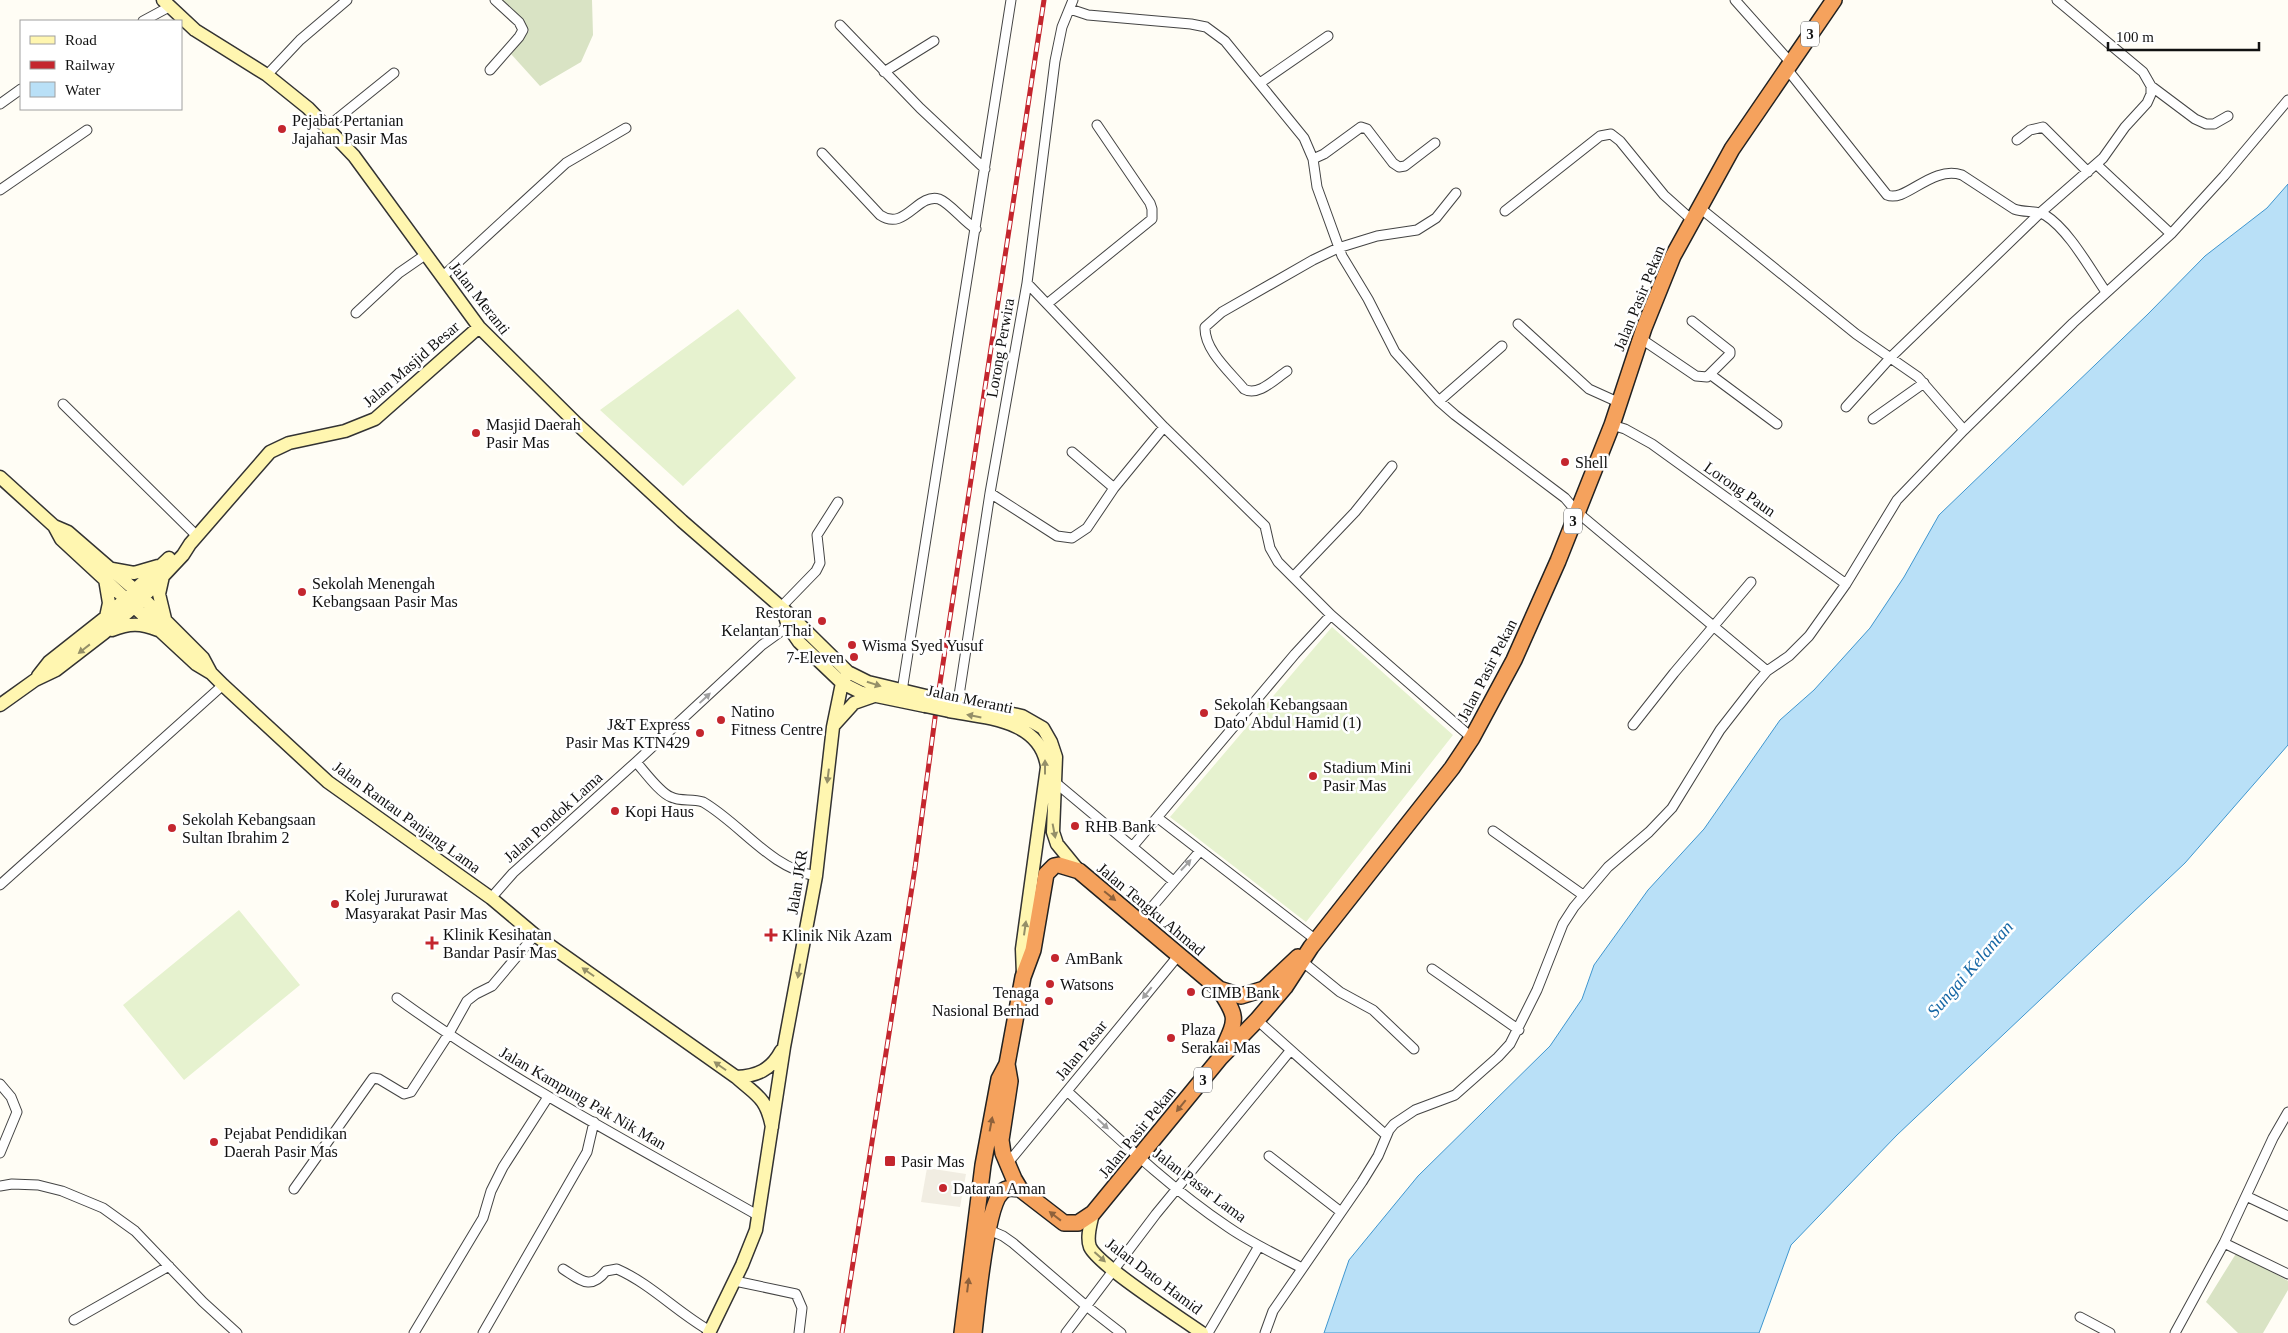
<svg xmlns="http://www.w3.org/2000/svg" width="2288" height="1333" viewBox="0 0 2288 1333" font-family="Georgia,serif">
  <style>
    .cemetery { fill: #d9e3c4 }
    .pitch { fill: #e6f2cf }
    .plaza { fill: #f1ede2 }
    .water { fill: #b9e0f7; stroke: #3f96cf }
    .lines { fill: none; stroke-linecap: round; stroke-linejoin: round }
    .street-casing { stroke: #444; stroke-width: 11 }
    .secondary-casing { stroke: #333; stroke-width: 15 }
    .highway-casing { stroke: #222; stroke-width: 18 }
    .street { stroke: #fff; stroke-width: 9 }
    .secondary { stroke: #fff6b0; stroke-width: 12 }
    .highway { stroke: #f5a25d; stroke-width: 15 }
    .rail-casing { stroke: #c4262e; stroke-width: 5 }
    .rail { stroke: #fff; stroke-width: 3; stroke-dasharray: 9; stroke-linecap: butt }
    .secondary-bridge-casing { stroke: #333; stroke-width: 15; stroke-linecap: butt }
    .secondary-bridge { stroke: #fff6b0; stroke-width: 12 }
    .oneway { fill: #948f68 }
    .oneway2 { fill: #a0a0a0 }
    .oneway3 { fill: #8e613b }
    .poi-dot { fill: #c4262e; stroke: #fff; stroke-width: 2 }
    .labels { text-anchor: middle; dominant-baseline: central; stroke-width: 5; stroke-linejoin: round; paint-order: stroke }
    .shield { fill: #fff; stroke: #585858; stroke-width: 1 }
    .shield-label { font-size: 15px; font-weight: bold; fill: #111 }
    .poi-label { font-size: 16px; fill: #111; stroke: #fff; text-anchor: start }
    .street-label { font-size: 16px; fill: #111; stroke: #fff }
    .water-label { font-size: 18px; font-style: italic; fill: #1768a6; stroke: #fff }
  </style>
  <rect width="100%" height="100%" fill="#fffdf5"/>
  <path class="cemetery" d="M499 0H592L593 35 581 62 540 86 511 54 529 31Z
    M2237 1252 2288 1281V1290L2263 1333H2238L2206 1302Z"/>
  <path class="pitch" d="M738 309 796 378 683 486 600 410Z
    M1332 627 1453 735 1306 922 1170 817Z
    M239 910 300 985 184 1080 123 1005Z"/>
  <path class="plaza" d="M927 1168 966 1174 960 1207 921 1202Z"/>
  <path class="water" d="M2288 184V745L2185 863 1897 1135 1791 1245 1759 1333H1324L1349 1260 1418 1176 1550 1046 1582 999 1594 965 1648 890 1704 829 1780 720 1814 690 1870 628 1904 577 1939 515 2148 314 2205 256 2267 208Z"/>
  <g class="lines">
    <g class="street-casing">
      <path id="street" d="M1735 0 1791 63
        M2057 0 2143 72 2151 86 2195 119 2206 124H2214L2228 116
        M1070 9 1088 15 1191 24 1206 27 1225 41 1304 138 1313 159 1317 187 1342 256 1368 299 1395 352 1439 401 1455 415 1565 498 1577 512 1767 671
        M143 21 169 7
        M840 25 920 108 985 169
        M1787 69 1887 195C1906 203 1931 165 1962 175L2014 209C2025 213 2036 210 2045 215 2069 230 2090 269 2106 292
        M490 70 519 37 523 30 519 22 495 0
        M884 72 934 41
        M267 75 300 40 347 0
        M1260 83 1328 36
        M0 104 21 89
        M327 127 394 73
        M2017 140 2030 130 2043 127 2088 172
        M822 153 880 215C905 232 917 193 939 199 950 203 964 222 976 229
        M1313 159 1324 154 1361 127 1367 129 1393 163 1399 167 1405 166 1435 143
        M2096 164 2171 234
        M0 190 87 130
        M1700 208 1856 334 1918 377 1964 430
        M1505 211 1600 136 1611 134 1620 141 1664 195 1693 221
        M442 277 566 163 626 128
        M1027 283 1164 427 1265 526 1270 548 1278 562 1331 615 1472 738
        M1047 304 1152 219V209L1150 203 1097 125
        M356 313 399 273 425 255
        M1518 324 1589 389 1620 403
        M1640 338 1696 376 1707 377 1730 354V351L1692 321
        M1287 371C1275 379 1258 397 1244 389 1230 372 1204 350 1205 327L1222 312 1313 260 1338 248 1377 236 1417 230 1436 218 1456 193
        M1711 375 1777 424
        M1439 401 1502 346
        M63 404 197 536
        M1846 407 1891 357 2040 213 2103 158 2125 127 2147 103 2151 94V86
        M1873 419 1924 383
        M1612 425 1625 429 1652 444 1846 584
        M1072 452 1114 488
        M990 493 1057 536 1072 538 1087 528 1114 488 1164 427
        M1293 577 1355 512 1392 466
        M781 607 816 571 820 563 817 535 838 502
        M902 691 1011 0
        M958 702 990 493 1027 283 1055 61 1062 27 1073 0
        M1633 725 1674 673 1751 582
        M636 762C645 772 660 793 671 797 681 802 692 798 703 802 741 824 770 868 816 876
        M1056 783 1172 880
        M1158 818 1316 940
        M1493 831 1583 895
        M1133 846 1295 654 1331 615
        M0 885 223 685
        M491 898 513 873 636 762 762 645 791 624
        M1140 921 1200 851
        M1303 962 1340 992 1373 1010 1414 1049
        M1432 969 1519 1030
        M397 998C511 1081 636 1146 759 1216
        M1257 1020 1386 1135
        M0 1084 11 1097 17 1112 0 1153
        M1067 1091C1119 1139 1170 1188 1228 1227 1251 1243 1277 1255 1302 1268
        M1269 1156 1341 1212
        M1007 1164 1178 956
        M0 1186 12 1184 38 1185 62 1191 103 1208 135 1231 203 1302 237 1333
        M294 1189 373 1078 379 1079 404 1094 411 1092 448 1035 467 1001 476 994 492 986 535 935
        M2246 1196 2288 1216
        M989 1230 1003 1236 1013 1243 1085 1305 1121 1333
        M2224 1243 2288 1274
        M563 1269C581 1280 590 1291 606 1271L617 1269C651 1284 678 1313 710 1331
        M735 1281 796 1294 802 1308 799 1333
        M2080 1317 2110 1333
        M74 1320 169 1266
        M414 1333 483 1218 491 1191 503 1167 548 1097
        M483 1333 587 1152 594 1122
        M1066 1333 1156 1214 1290 1051
        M1208 1333 1259 1246
        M1265 1333 1273 1311 1362 1182 1378 1156 1389 1130 1394 1124 1415 1110 1455 1095 1498 1057 1510 1044 1537 990 1563 924 1574 907 1608 867 1649 832 1672 808 1720 730 1755 685 1767 671 1789 656 1809 636 1846 584 1897 500 1964 430 2073 323 2171 234 2224 176 2288 100
        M2175 1333 2224 1243 2273 1138 2288 1112"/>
    </g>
    <g class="secondary-casing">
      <path id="secondary" d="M163 0 195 30 267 75 308 108 354 156 479 327 577 424 682 521 790 615 848 672 868 682 926 696
        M0 477 54 526 61 539 196 664 211 673
        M54 526 68 532 135 590 203 658 211 673 223 685 328 782 491 898 535 935 736 1077C757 1096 766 1097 772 1127
        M112 569 134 573 158 566
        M163 576 159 594 165 619
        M105 579 109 603 106 617
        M783 610 788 626 799 642 842 683 862 693 925 706
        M112 630C129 623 141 623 158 630
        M38 676 49 662 106 617 169 558
        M950 701 1022 716 1043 728 1051 742 1056 757 1053 832 1057 844 1079 871
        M0 705 35 680 56 670 104 633 135 606 183 555 190 544 270 452 289 443 345 431 375 419 479 327
        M949 711C987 718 1041 720 1047 767L1022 949 1023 975
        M835 724 854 703 874 696
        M736 1077C757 1076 771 1070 781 1051
        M1093 1213C1091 1223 1086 1237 1090 1247 1099 1266 1181 1318 1202 1333
        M709 1333 742 1265 756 1230 784 1047 816 876 833 727 842 683 848 672"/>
    </g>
    <g class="highway-casing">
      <path id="highway" d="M1219 989 1241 996 1264 989 1298 957
        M1007 1064 1010 1081 1001 1140 1003 1153 1014 1179 1020 1189 1064 1223H1078L1093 1213 1220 1058 1257 1020 1285 987 1311 947 1452 768 1472 738 1514 660 1558 561 1612 425 1644 328 1673 256 1732 149 1834 0
        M962 1333 983 1165 999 1079 1007 1064 1023 977 1033 950 1046 874 1054 866 1059 865 1079 871 1219 989C1238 1018 1237 1018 1223 1049
        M974 1333C977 1308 986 1206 1002 1192 1007 1187 1013 1188 1020 1189"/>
    </g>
    <use href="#street" class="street"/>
    <use href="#secondary" class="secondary"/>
    <use href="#highway" class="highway"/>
    <g class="rail-casing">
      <path id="rail" d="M842 1333 915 868 937 703 1044 0"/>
    </g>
    <use href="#rail" class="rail"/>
    <g class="secondary-bridge-casing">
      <path id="secondary-bridge" d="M926 696 950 701
        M925 706 949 711"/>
    </g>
    <use href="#secondary-bridge" class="secondary-bridge"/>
  </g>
  <defs><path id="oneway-solid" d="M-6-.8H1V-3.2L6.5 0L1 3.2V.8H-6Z" transform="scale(1.25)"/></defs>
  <g class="oneway">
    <use href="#oneway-solid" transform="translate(84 649) rotate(142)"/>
    <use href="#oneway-solid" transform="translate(874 684) rotate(18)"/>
    <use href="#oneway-solid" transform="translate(974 716) rotate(-169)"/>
    <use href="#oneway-solid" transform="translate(1045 767) rotate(-90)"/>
    <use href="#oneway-solid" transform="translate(828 776) rotate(97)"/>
    <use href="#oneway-solid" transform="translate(1054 831) rotate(79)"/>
    <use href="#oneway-solid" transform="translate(1025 928) rotate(-82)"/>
    <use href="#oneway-solid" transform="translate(799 971) rotate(100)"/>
    <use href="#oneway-solid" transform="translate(588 972) rotate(-145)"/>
    <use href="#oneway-solid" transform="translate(720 1066) rotate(-145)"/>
    <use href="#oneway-solid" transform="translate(1100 1257) rotate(42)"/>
  </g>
  <g class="oneway2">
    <use href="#oneway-solid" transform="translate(705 698) rotate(-43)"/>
    <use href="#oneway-solid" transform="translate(1186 865) rotate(-47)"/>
    <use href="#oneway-solid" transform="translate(1147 993) rotate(129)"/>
    <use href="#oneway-solid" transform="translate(1103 1124) rotate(43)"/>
  </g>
  <g class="oneway3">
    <use href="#oneway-solid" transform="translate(1110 896) rotate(39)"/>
    <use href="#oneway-solid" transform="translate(1181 1106) rotate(129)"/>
    <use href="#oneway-solid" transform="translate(991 1124) rotate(-79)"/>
    <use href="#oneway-solid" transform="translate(1055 1216) rotate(-142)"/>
    <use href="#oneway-solid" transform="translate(968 1285) rotate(-83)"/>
  </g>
  <g class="poi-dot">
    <circle cx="282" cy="129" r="5"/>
    <circle cx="476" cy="433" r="5"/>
    <circle cx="1565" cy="462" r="5"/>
    <circle cx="302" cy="592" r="5"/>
    <circle cx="822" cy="621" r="5"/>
    <circle cx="852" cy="645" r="5"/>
    <circle cx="854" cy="657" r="5"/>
    <circle cx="1204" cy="713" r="5"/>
    <circle cx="721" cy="720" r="5"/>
    <circle cx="700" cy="733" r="5"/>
    <circle cx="1313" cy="776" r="5"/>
    <circle cx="615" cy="811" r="5"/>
    <circle cx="1075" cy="826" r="5"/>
    <circle cx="172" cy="828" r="5"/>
    <circle cx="335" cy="904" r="5"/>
    <path d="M768.5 927.5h5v5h5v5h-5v5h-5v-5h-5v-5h5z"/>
    <path d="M429.5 935.5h5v5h5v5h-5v5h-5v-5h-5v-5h5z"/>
    <circle cx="1055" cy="958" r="5"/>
    <circle cx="1050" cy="984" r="5"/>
    <circle cx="1191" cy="992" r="5"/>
    <circle cx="1049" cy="1001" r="5"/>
    <circle cx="1171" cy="1038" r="5"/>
    <circle cx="214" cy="1142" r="5"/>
    <rect x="884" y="1155" width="12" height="12" rx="2.5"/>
    <circle cx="943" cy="1188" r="5"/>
  </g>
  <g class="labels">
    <g class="shield">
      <rect x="1801" y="21.5" width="18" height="25" rx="4"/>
      <rect x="1564" y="508.5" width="18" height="25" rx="4"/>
      <rect x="1194" y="1067.5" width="18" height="25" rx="4"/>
    </g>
    <g class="shield-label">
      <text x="1810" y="34">3</text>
      <text x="1573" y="521">3</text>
      <text x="1203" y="1080">3</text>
    </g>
    <g class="poi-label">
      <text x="292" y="120">Pejabat Pertanian<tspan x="292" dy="18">Jajahan Pasir Mas</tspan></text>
      <text x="486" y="424">Masjid Daerah<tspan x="486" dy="18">Pasir Mas</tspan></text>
      <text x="1575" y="462">Shell</text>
      <text x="312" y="583">Sekolah Menengah<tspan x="312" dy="18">Kebangsaan Pasir Mas</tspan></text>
      <text x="812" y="612" text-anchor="end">Restoran<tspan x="812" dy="18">Kelantan Thai</tspan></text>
      <text x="862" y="645">Wisma Syed Yusuf</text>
      <text x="844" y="657" text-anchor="end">7-Eleven</text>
      <text x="1214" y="704">Sekolah Kebangsaan<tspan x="1214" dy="18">Dato' Abdul Hamid (1)</tspan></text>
      <text x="731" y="711">Natino<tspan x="731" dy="18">Fitness Centre</tspan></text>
      <text x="690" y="724" text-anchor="end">J&amp;T Express<tspan x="690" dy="18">Pasir Mas KTN429</tspan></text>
      <text x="1323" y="767">Stadium Mini<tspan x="1323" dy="18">Pasir Mas</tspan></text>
      <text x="625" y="811">Kopi Haus</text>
      <text x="182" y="819">Sekolah Kebangsaan<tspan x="182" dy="18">Sultan Ibrahim 2</tspan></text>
      <text x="1085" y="826">RHB Bank</text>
      <text x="345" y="895">Kolej Jururawat<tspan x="345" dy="18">Masyarakat Pasir Mas</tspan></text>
      <text x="443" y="934">Klinik Kesihatan<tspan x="443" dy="18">Bandar Pasir Mas</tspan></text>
      <text x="782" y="935">Klinik Nik Azam</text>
      <text x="1065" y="958">AmBank</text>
      <text x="1060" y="984">Watsons</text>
      <text x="1039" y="992" text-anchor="end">Tenaga<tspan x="1039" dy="18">Nasional Berhad</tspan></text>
      <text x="1201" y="992">CIMB Bank</text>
      <text x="1181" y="1029">Plaza<tspan x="1181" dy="18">Serakai Mas</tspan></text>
      <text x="224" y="1133">Pejabat Pendidikan<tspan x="224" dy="18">Daerah Pasir Mas</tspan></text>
      <text x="901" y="1161">Pasir Mas</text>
      <text x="953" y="1188">Dataran Aman</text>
    </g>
    <g class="street-label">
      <text transform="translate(480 298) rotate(52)">Jalan Meranti</text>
      <text transform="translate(1639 298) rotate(-68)">Jalan Pasir Pekan</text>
      <text transform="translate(1000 348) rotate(-80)">Lorong Perwira</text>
      <text transform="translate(411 364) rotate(-41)">Jalan Masjid Besar</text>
      <text transform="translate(1740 489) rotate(35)">Lorong Paun</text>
      <text transform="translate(1487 670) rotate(-63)">Jalan Pasir Pekan</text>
      <text transform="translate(970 699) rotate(12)">Jalan Meranti</text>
      <text transform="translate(407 817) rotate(36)">Jalan Rantau Panjang Lama</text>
      <text transform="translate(553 817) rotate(-42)">Jalan Pondok Lama</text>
      <text transform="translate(797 882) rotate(-81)">Jalan JKR</text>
      <text transform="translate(1151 909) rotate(40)">Jalan Tengku Ahmad</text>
      <text transform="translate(1081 1050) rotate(-51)">Jalan Pasar</text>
      <text transform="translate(583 1098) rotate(30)">Jalan Kampung Pak Nik Man</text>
      <text transform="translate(1137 1132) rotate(-51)">Jalan Pasir Pekan</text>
      <text transform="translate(1200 1185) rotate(37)">Jalan Pasar Lama</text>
      <text transform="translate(1154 1276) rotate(37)">Jalan Dato Hamid</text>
    </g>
    <g class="water-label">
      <text transform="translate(1970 969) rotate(-49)">Sungai Kelantan</text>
    </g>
  </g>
  <rect x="20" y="20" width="162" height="90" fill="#ffffff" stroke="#a0a0a0"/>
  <rect x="30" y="36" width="25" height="8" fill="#fff6b0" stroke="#a0a0a0"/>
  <text x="65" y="45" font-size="15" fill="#111111">Road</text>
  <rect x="30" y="61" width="25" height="8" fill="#c4262e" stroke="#a0a0a0"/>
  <text x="65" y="70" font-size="15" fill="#111111">Railway</text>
  <rect x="30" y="82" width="25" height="15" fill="#b9e0f7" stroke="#a0a0a0"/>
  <text x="65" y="95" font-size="15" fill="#111111">Water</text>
  <path d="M2108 42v8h151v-8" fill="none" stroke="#111111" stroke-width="2.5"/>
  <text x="2116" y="42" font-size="15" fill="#111111" stroke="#ffffff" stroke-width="4" paint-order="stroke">100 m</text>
</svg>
